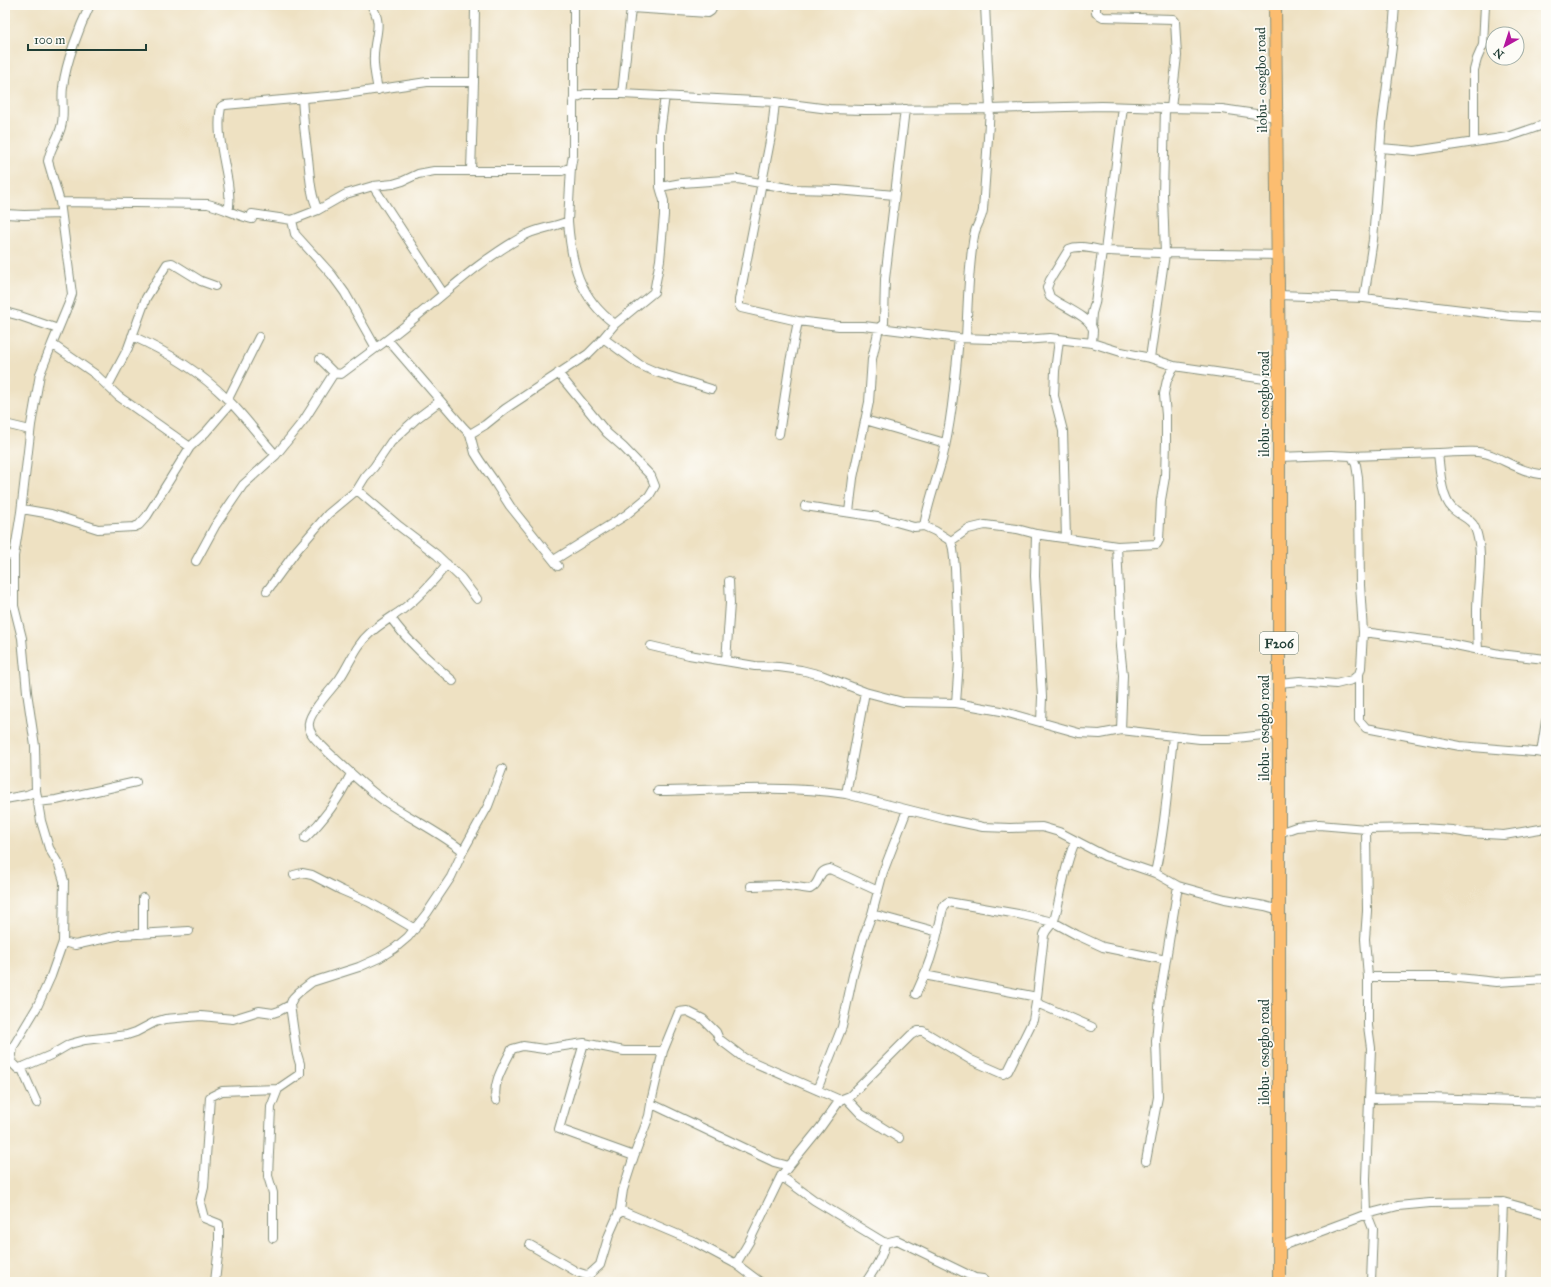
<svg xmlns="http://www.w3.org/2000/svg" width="1551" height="1287" font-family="'IM FELL Great Primer',serif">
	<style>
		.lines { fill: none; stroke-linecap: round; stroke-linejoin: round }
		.minor-casing { stroke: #868f7b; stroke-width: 10 }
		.primary-casing { stroke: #868f7b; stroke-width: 14 }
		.minor { stroke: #fff; stroke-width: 8 }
		.primary { stroke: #fcbd6f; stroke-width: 12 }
		.labels { text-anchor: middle; stroke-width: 3.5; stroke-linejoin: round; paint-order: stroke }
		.shield { fill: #fdfcf7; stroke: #62766e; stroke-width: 1 }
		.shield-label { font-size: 13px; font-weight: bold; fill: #1f3d34 }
		.street-label { font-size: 14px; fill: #1f3d34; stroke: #fdfcf7 }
	</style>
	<rect width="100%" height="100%" fill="#fdfcf7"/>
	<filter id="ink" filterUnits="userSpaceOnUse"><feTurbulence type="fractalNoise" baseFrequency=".025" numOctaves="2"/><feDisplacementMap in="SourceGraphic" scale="8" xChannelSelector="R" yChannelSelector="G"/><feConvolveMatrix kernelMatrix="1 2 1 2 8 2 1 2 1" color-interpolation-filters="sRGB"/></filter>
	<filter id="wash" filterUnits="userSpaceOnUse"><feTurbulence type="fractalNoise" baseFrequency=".012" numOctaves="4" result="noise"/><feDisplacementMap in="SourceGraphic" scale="16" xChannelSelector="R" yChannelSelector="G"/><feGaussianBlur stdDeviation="0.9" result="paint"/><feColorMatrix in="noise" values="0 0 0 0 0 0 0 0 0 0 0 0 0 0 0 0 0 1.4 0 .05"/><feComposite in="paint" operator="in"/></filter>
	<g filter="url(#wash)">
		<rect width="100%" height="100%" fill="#eee1c2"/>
	</g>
	<g filter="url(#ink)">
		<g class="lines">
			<g class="minor-casing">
				<path id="minor" d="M90 5C79 28 66 62 63 87 61 100 65 114 61 127 58 139 50 148 48 161L60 202 208 204C224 208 237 216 252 219V214L292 220 318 210 346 194 373 186 393 184 403 181 418 174 434 171H562L571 167 573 155V103L574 98 585 94H622L775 102 829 109 864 110 990 109 1102 106 1165 108 1222 109 1276 117
					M371 5C384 24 374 36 374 56 373 67 376 79 378 90
					M574 5V98
					M1096 5V13L1103 17 1173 19 1175 21 1177 56 1171 108
					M474 82 475 5
					M622 94 631 8 708 13 711 11 714 5
					M302 98C303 118 305 138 308 158 310 175 310 194 318 210
					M775 102 772 131 739 300V305L741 308 798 321 839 326H864L959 338 1023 340 1050 338 1074 341 1092 343 1121 352 1150 358 1174 366 1279 381
					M1474 142V70L1477 59 1483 45 1485 5
					M1381 148 1415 151 1508 137 1546 124
					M373 186 443 293
					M660 187 682 183 738 179 793 189 837 190 895 195
					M60 202 72 294 69 303 52 344 95 374 118 396 190 447 206 432 231 403
					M228 211C231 202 229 193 228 183 224 158 216 132 221 107L225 105 339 95 427 82H474L471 170
					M5 214 24 215 61 214
					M292 220 295 234 332 275 345 293 376 348 341 374 334 373 320 359
					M568 221C571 263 579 298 615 324L654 292 660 260 664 215V201L660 187V133L665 96
					M1105 251 1123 107
					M1278 295 1364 298 1511 316 1546 318
					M1364 298 1373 240 1382 124 1392 47 1395 5
					M5 312 20 316 58 329
					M1091 326 1092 313 1095 303 1102 251
					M132 336C166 351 201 373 227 399 245 416 259 437 276 455L304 420 334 373
					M966 337C968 304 968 269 974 236 975 227 982 219 983 210L990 109 985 5
					M603 338 640 365 656 372 711 389
					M388 340 464 428 470 434 475 453 480 461 492 478 510 506 558 566
					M1059 340 1055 371 1054 396 1063 431 1066 538
					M1092 343C1092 339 1093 334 1093 330 1090 316 1061 306 1050 297L1047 288 1050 280 1069 249C1080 244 1096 250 1108 251 1165 254 1221 254 1277 255
					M52 344 40 374 31 425 21 512 14 556V606L22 638 27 692 35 746 36 791 41 821 49 848 59 865 64 881 63 942 51 976 37 1007 13 1047 11 1062 18 1069 51 1055 70 1044 85 1040 127 1035 136 1032 155 1022 165 1019 201 1016 233 1019 259 1011 273 1013 279 1011 290 1005
					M376 348C426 313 468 267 522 237 536 228 553 228 568 221L571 167
					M1150 358 1165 254 1163 195 1165 108
					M108 386 128 348 146 298 167 264 172 263 201 281 215 286
					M228 399 259 337
					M865 420 945 443
					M5 424 30 430
					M470 434 485 425 505 409 588 354 598 344 615 324
					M779 434 790 362 798 321
					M1438 453C1455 453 1475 449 1491 455 1510 463 1524 473 1546 475
					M1352 456 1438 453C1440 469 1441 497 1452 508 1459 516 1471 518 1475 528 1485 553 1477 584 1477 610 1477 623 1477 636 1478 650
					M357 490 399 526 437 555 461 578 477 599
					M805 506 878 517 914 527 924 526 935 531 951 541 953 549 955 568 959 661 956 703
					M22 509 51 514 98 529 134 527 139 525 147 516 190 447
					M849 512 853 478 869 402 872 359 879 328 884 323 885 279 905 109
					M924 526C928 503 936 482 942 460 952 420 955 379 959 338
					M1036 534 1035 576 1042 697 1041 722
					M951 541 968 529 985 525 1017 529 1036 534 1117 546 1157 544 1159 540 1161 500 1165 477 1166 441V415L1164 394 1167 380 1174 366
					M1117 546 1121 632 1120 647 1123 675 1121 730
					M5 555 14 556
					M554 560 626 515 649 496 655 486 651 476 623 447 607 433 558 373
					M196 561 215 526 243 485 276 455
					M447 564C434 581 419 597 402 610 392 617 380 624 370 633 356 645 350 663 340 678 333 688 310 711 309 723 307 734 321 744 328 752 346 769 363 785 383 800 409 818 438 831 463 851
					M267 591 297 550 328 514 357 490 365 477 374 467 391 442 416 419 440 401
					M391 618C408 642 431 662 453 681
					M1363 632 1441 642 1499 654 1546 659
					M651 646 689 655 755 666 779 667 801 670 821 675 865 692 903 702 956 703 1001 711 1079 733 1100 734 1121 730 1200 739H1229L1279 733
					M726 661 730 603 729 581
					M1359 674V720L1366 728 1460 746 1546 753
					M1279 683 1300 681 1336 684 1352 680 1359 674 1361 668 1363 632 1360 585 1359 499 1358 477 1356 465 1352 456 1331 455 1279 457
					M1541 753 1546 721
					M658 791C720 790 783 785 846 794L945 819 983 827 1010 828 1042 827 1059 832 1105 856 1155 873 1178 886 1225 899 1265 906 1279 910
					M846 794 865 692
					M5 799 27 795 36 791
					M37 802 56 800 136 782
					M1366 829 1367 911 1365 939 1368 977V1026L1371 1048 1366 1179 1367 1214 1373 1229 1371 1282
					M1279 833 1296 827 1319 825 1366 829 1422 828 1452 830 1467 833 1504 835 1546 828
					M305 838C325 819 339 799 351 774
					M1155 873C1165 828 1168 783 1173 737
					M294 875 302 873 312 875 341 890 369 902 415 929
					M751 886 782 885 810 889C822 883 816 871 830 869L878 891
					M143 898V934
					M872 914 938 932
					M63 942 75 945 120 935 189 931
					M924 975 1037 997
					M1368 977H1449L1496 982 1546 979
					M916 994C927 971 935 947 940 922 942 916 941 906 948 902L1018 914 1053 922 1077 935 1103 947 1166 960
					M1037 1003 1092 1027
					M584 1043 559 1129 634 1156
					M21 1067 37 1103
					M817 1090 842 1027 853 975 863 938 872 914 883 872 907 810
					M846 1098 861 1114 899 1138
					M1370 1099 1428 1098 1546 1102
					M496 1100C492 1083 504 1065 512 1049L523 1046 544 1049 584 1043 624 1051H663
					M840 1100 850 1096 911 1035 918 1031H923L971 1060 1003 1074 1008 1071 1033 1020 1037 997 1044 935C1047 927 1054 924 1055 917 1062 891 1064 866 1075 842
					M652 1104 774 1162 789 1166
					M1146 1161 1158 1097 1156 1041 1160 996 1178 886
					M781 1176 814 1200 885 1243 897 1240 975 1278 983 1279 984 1282
					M620 1210 693 1241 736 1264 760 1282
					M273 1238V1193L268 1176 271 1107 278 1089 300 1074V1064L297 1054 290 1005 293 998 299 992 312 982 359 967 379 958 395 948 408 937 427 913 451 877 463 851 488 806 502 769
					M530 1245 577 1272 586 1275 590 1274 600 1265 609 1235 620 1210 623 1190 634 1156 649 1116 652 1098 663 1051 679 1012 687 1011 703 1019 716 1032 719 1039 744 1058 840 1100 820 1128 781 1176 749 1242 736 1264
					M1279 1247 1367 1214 1398 1206 1430 1203 1503 1202 1546 1214
					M215 1282 219 1246V1224L204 1218 200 1203 204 1187 210 1097 222 1091 278 1089
					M866 1282C874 1270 883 1257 885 1243
					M1500 1282 1503 1202"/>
			</g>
			<g class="primary-casing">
				<path id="primary" d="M1275 5 1279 381V1282"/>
			</g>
			<use href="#minor" class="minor"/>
			<use href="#primary" class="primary"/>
		</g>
	</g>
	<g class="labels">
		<rect class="shield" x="1260" y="632" width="38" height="22" rx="3"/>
		<g class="shield-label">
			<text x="1279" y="648">F206</text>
		</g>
		<g class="street-label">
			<text transform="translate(1261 80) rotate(-91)" y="5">ilobu- osogbo road</text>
			<text transform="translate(1264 404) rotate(-90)" y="5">ilobu- osogbo road</text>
			<text transform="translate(1264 728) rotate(-90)" y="5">ilobu- osogbo road</text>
			<text transform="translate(1264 1052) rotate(-90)" y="5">ilobu- osogbo road</text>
		</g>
	</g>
	<rect width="1551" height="1287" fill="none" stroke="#fdfcf7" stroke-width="20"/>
	<g transform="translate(1505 46) rotate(219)"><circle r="19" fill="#fdfcf7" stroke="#a4b0a9"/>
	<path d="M0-3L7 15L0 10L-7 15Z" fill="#b5179e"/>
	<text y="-6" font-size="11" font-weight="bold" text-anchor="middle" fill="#1f3d34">N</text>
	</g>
	<path d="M28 44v6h118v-6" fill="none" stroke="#1f3d34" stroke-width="2"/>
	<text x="34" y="44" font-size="12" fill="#1f3d34" stroke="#fdfcf7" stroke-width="3" paint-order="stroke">100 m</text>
</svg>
